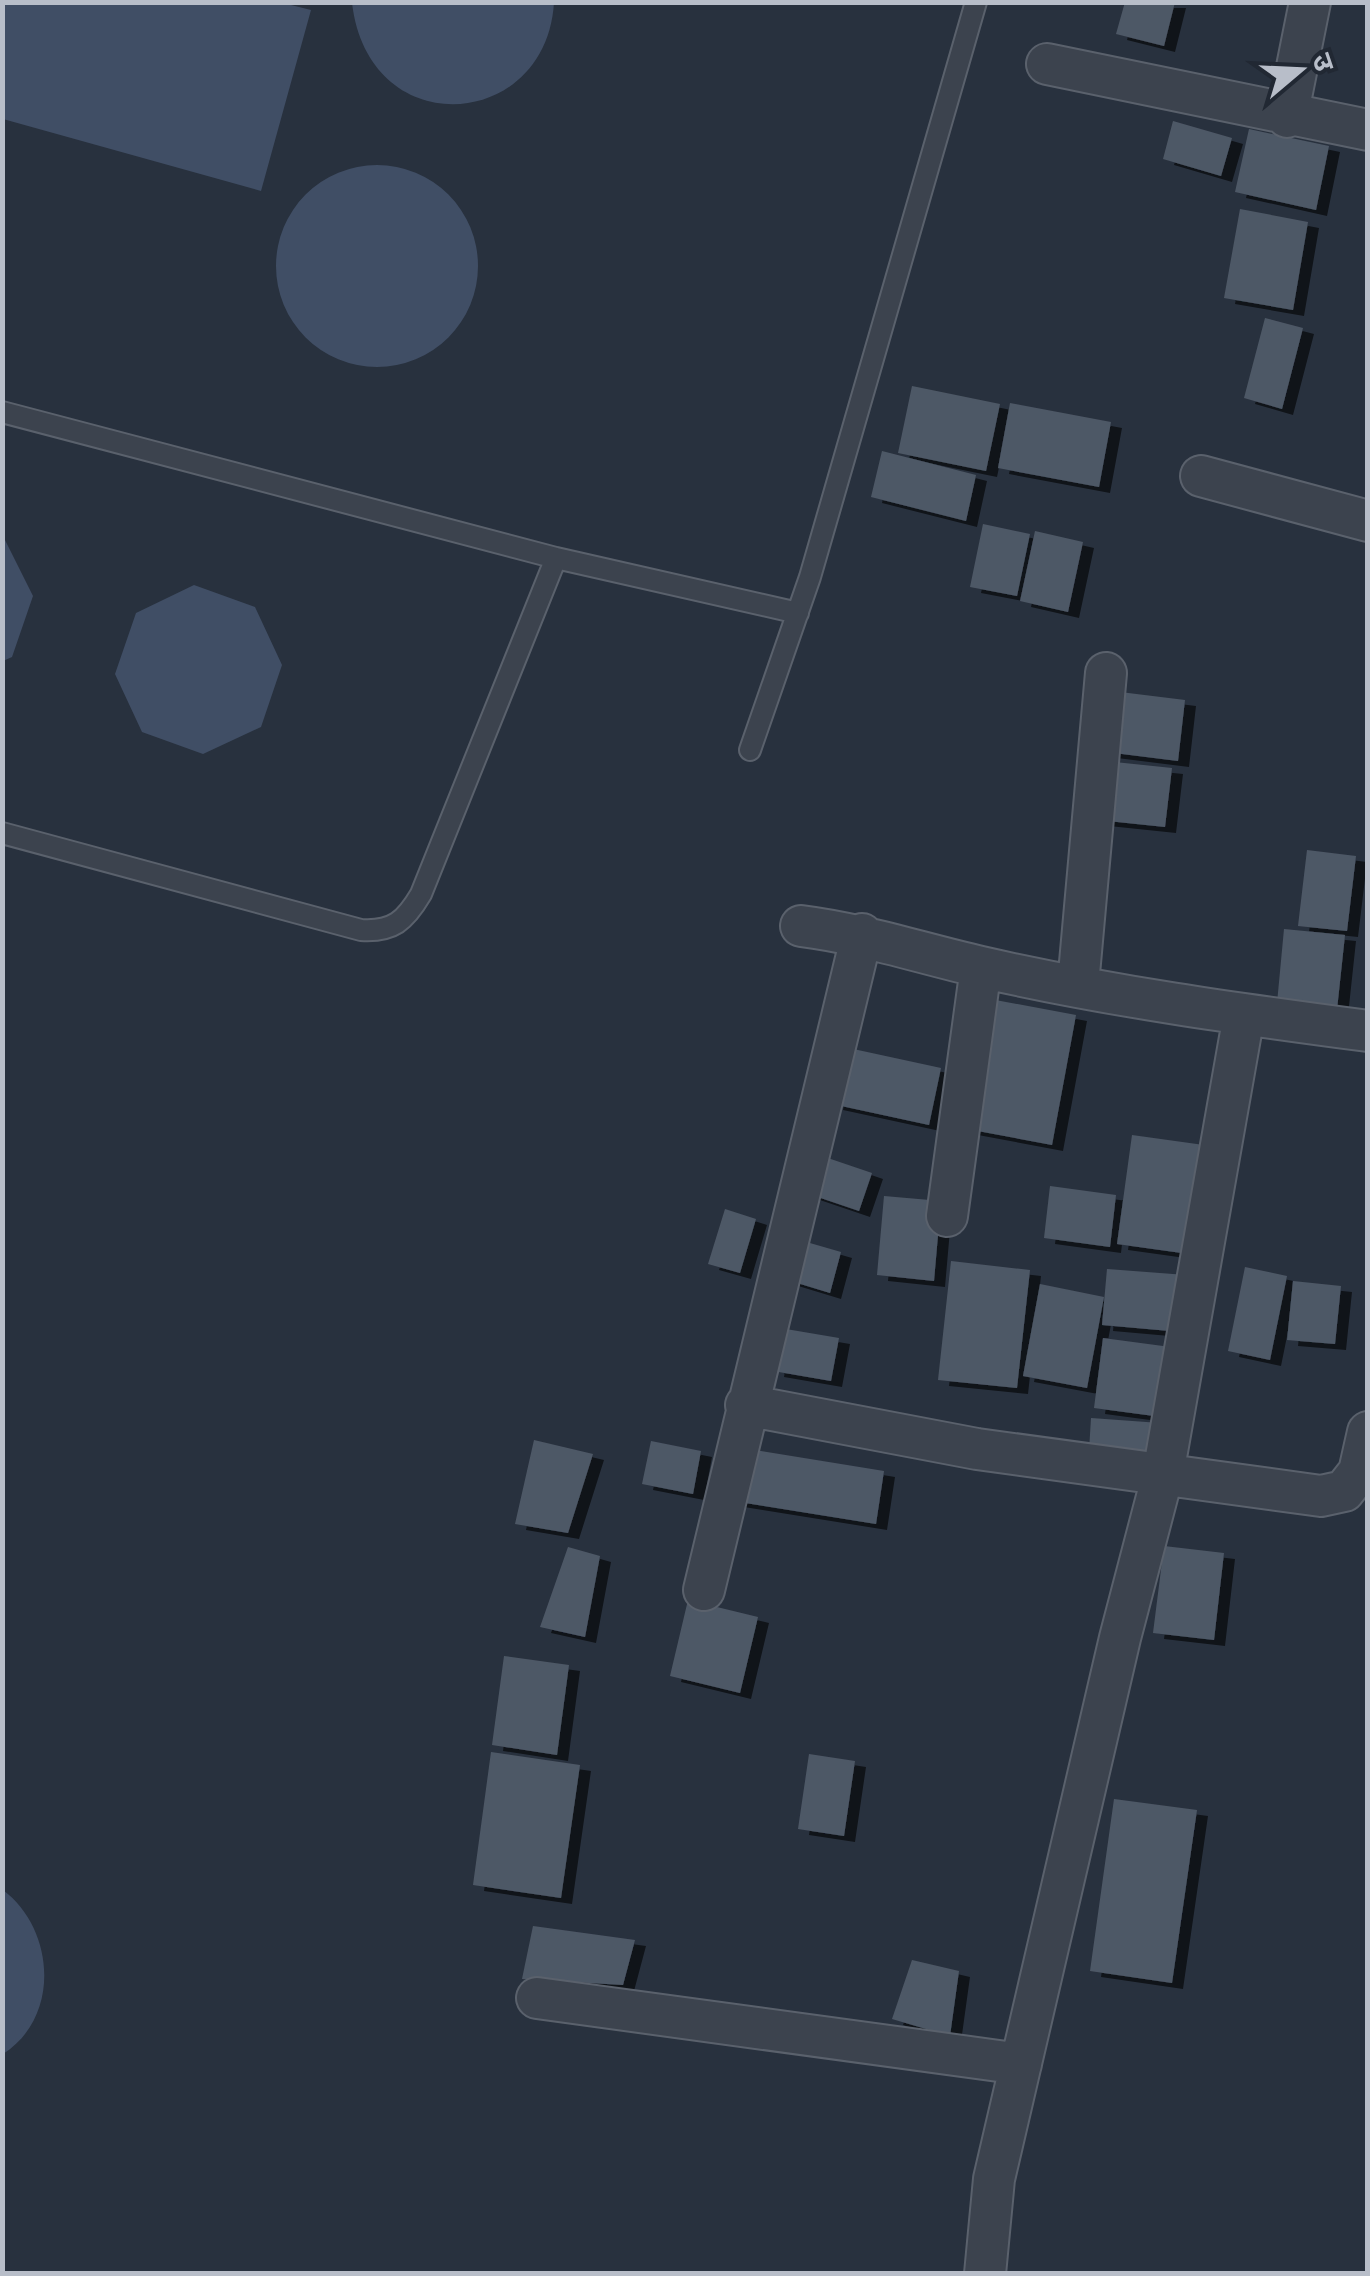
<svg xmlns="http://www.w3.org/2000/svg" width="1370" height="2276" font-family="Karla,'Noto Sans Devanagari',sans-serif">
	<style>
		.water { fill: #404e65 }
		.building { fill: #4e5866; filter: url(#shadow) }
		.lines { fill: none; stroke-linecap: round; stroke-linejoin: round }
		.lane-casing { stroke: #5a616c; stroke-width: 24 }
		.street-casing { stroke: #5a616c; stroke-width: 44 }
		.lane { stroke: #3c434e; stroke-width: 20 }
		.street { stroke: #3c434e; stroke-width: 40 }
	</style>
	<defs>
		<filter id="shadow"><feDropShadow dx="11" dy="6" stdDeviation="0" flood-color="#0009"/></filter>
	</defs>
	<rect width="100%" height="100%" fill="#28313e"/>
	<path class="water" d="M554 2C547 131 369 145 352 3Z
		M283 3 311 10 261 191 3 119V3Z
		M276 266a101 101 0 1 1 202 0a101 101 0 1 1-202 0Z
		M3 536 33 596 12 657 3 661Z
		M194 585 255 607 282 665 261 727 203 754 142 732 115 674 136 613Z
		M3 1890C55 1929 61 2017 3 2054Z"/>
	<path class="building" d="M1125 2H1175L1164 46 1116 34Z
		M1173 121 1232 138 1221 176 1163 159Z
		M1249 129 1329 146 1316 210 1235 192Z
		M1240 209 1308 222 1293 310 1224 298Z
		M1265 318 1303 328 1282 409 1244 398Z
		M912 386 1000 404 986 471 898 453Z
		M1010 403 1111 422 1099 487 998 468Z
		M882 451 976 475 966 521 871 497Z
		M983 524 1030 534 1017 596 970 587Z
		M1035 531 1083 542 1068 612 1020 601Z
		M1112 691 1185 700 1178 761 1106 752Z
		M1105 761 1172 768 1165 827 1098 820Z
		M1307 850 1356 856 1347 931 1298 926Z
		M1284 929 1345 935 1336 1019 1276 1014Z
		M990 999 1076 1015 1052 1145 967 1129Z
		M844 1047 941 1068 929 1125 832 1104Z
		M1132 1135 1211 1146 1196 1255 1117 1244Z
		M816 1154 872 1173 859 1211 803 1192Z
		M1050 1186 1116 1195 1110 1247 1044 1238Z
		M884 1196 941 1201 934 1281 877 1275Z
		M725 1209 756 1219 740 1273 708 1264Z
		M796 1239 841 1252 830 1293 784 1279Z
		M951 1261 1030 1270 1017 1388 938 1380Z
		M1245 1267 1287 1276 1270 1360 1228 1351Z
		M1107 1269 1186 1275 1181 1332 1102 1325Z
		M1293 1281 1341 1286 1335 1344 1287 1340Z
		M1040 1284 1104 1297 1087 1388 1023 1376Z
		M780 1328 839 1338 831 1381 773 1371Z
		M1103 1338 1178 1348 1169 1418 1094 1408Z
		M1091 1418 1160 1423 1158 1455 1089 1451Z
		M534 1440 593 1454 568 1533 515 1524Z
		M651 1441 701 1451 693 1494 642 1484Z
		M742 1448 884 1471 876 1524 733 1501Z
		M1164 1546 1224 1553 1214 1640 1153 1633Z
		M568 1547 600 1556 585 1637 540 1627Z
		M688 1600 758 1617 740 1693 670 1676Z
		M504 1656 569 1665 557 1755 492 1745Z
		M491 1752 580 1765 561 1898 473 1885Z
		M809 1754 855 1761 844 1836 798 1829Z
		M1114 1799 1197 1810 1172 1983 1090 1971Z
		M533 1926 635 1940 623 1985 522 1979Z
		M912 1960 959 1971 950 2036 892 2019Z"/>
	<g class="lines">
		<g class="lane-casing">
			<path id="lane" d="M2 412 556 558 798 613
				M750 750 810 577 976 2
				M2 833 361 930C393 932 405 921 421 894L556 558"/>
		</g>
		<g class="street-casing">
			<path id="street" d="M1047 64 1368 130
				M1287 117 1310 2
				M1201 476 1368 521
				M801 926C864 934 920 953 981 967 1108 996 1239 1014 1368 1031
				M1078 985 1106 673
				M947 1216 981 967
				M746 1405 977 1449 1321 1496 1344 1491 1359 1472 1368 1432
				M704 1590 862 934
				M537 1998 1021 2064
				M985 2274 994 2179 1120 1638 1163 1474 1244 1015"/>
		</g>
		<use href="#lane" class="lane"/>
		<use href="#street" class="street"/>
	</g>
	<rect width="1370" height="2276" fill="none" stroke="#b8bec9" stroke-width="10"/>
	<g transform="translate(1300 70) rotate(71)" stroke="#212833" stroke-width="8" paint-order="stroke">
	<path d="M0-8L18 38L0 25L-18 38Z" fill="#b8bec9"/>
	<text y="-15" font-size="28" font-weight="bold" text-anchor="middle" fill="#b8bec9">उ</text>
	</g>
</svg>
